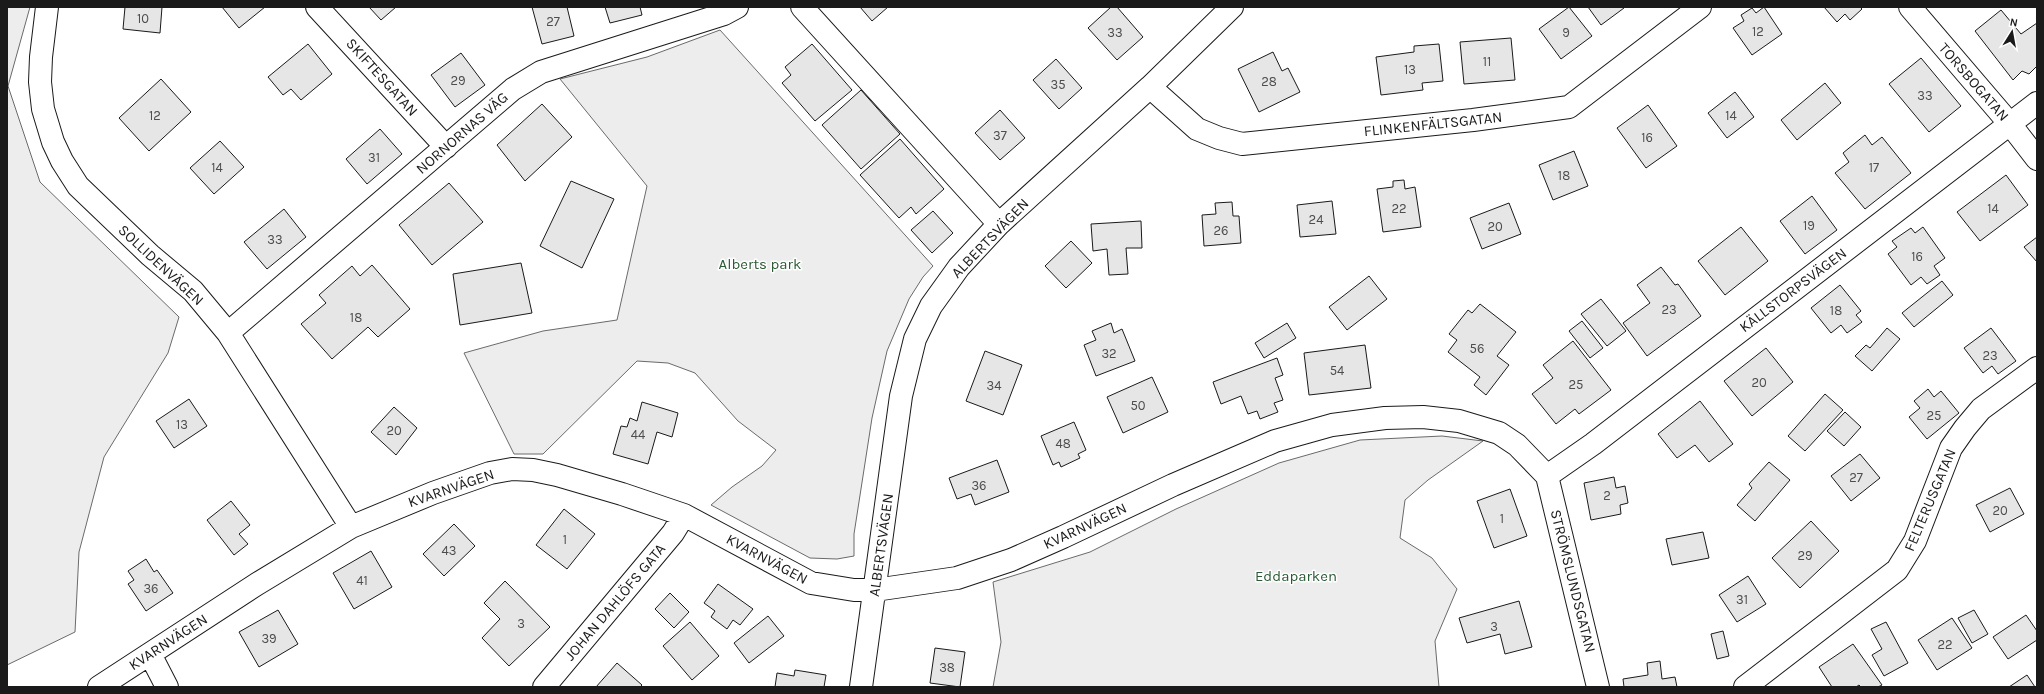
<svg xmlns="http://www.w3.org/2000/svg" width="2044" height="694" font-family="Karla,sans-serif">
	<style>
		.built { fill: #ededed; stroke: #6a6a6a }
		.building { fill: #e6e6e6; stroke: #1a1a1a }
		.lines { fill: none; stroke-linecap: round; stroke-linejoin: round }
		.minor-casing { stroke: #1a1a1a; stroke-width: 24 }
		.minor { stroke: #fff; stroke-width: 22 }
		.labels { text-anchor: middle; stroke-width: 3; stroke-linejoin: round; paint-order: stroke }
		.number-label { font-size: 13px; fill: #4d4d4d }
		.street-label { font-size: 15px; fill: #1a1a1a; stroke: #fff }
		.park-label { font-size: 15px; fill: #2b5a34; stroke: #fff }
	</style>
	<rect width="100%" height="100%" fill="#fff"/>
	<path class="built" d="M7 7H30L8 86 40 182 179 317 168 353 104 457 79 552 75 632 7 665Z
		M720 30 933 266 923 277 909 299 887 351 872 418 854 534V556L837 559 810 558 711 505 732 487 762 466 776 450 738 421 695 373 668 363 637 361 543 454H514L464 353 543 331 617 320 647 186 560 79 647 57Z
		M1442 436 1483 441 1428 480 1405 500 1400 538 1432 558 1457 589 1435 641 1439 687H993L1001 642 993 582 1090 552 1176 509 1279 463 1360 440Z"/>
	<path class="building" d="M125 7H162L160 33 123 29Z
		M222 7H265L239 28Z
		M369 7H396L381 20Z
		M532 7H567L574 36 542 44Z
		M605 7H640L642 15 610 23Z
		M860 7H888L872 21Z
		M1111 7H1117L1143 37 1117 60 1088 28Z
		M1569 7 1592 36 1561 59 1539 29Z
		M1588 7H1624V8L1601 25Z
		M1764 7 1782 34 1752 55 1733 28 1744 21 1741 15 1752 8 1756 13Z
		M1824 7H1860L1862 9 1850 20 1845 14 1837 22Z
		M2001 10 2021 34 2037 23V66L2029 74 2022 71 2013 80 1975 31Z
		M1511 38 1515 80 1464 84 1460 42Z
		M308 44 332 74 301 100 291 89 283 95 268 77Z
		M812 44 852 90 815 121 782 83 791 75 785 67Z
		M1439 44 1443 81 1422 83 1423 90 1381 95 1376 57 1414 52V46Z
		M1273 52 1282 71 1288 68 1300 92 1259 112 1238 69Z
		M461 53 485 85 455 107 431 75Z
		M1921 58 1961 106 1929 132 1889 84Z
		M1056 59 1082 88 1059 109 1033 80Z
		M161 79 191 112 149 151 119 118Z
		M1825 83 1841 103 1797 140 1781 120Z
		M861 90 900 134 861 169 822 125Z
		M1735 92 1754 117 1727 138 1708 113Z
		M542 104 572 137 525 181 497 145Z
		M1648 105 1677 146 1646 168 1617 128Z
		M1000 110 1025 138 1000 160 975 133Z
		M380 129 402 154 367 184 346 159Z
		M1865 135 1872 145 1882 137 1911 173 1865 209 1835 173 1849 162 1843 153Z
		M900 139 944 189 916 214 911 207 899 218 860 175Z
		M220 141 244 167 214 194 190 168Z
		M1574 151 1588 186 1553 200 1539 165Z
		M2006 175 2028 205 1980 241 1957 212Z
		M1404 180 1405 189 1415 187 1421 227 1383 232 1377 189 1393 187V181Z
		M571 181 614 199 582 268 540 246Z
		M449 183 483 222 432 265 399 225Z
		M1812 196 1837 230 1805 254 1780 221Z
		M1332 201 1336 234 1300 237 1297 205Z
		M1232 202 1233 216H1239L1241 243 1204 246 1202 215 1216 214 1215 203Z
		M1509 203 1521 234 1482 249 1470 218Z
		M284 209 306 237 267 269 244 242Z
		M933 211 953 233 932 253 911 230Z
		M1141 221 1142 248H1126L1128 274 1109 275 1107 249 1093 251 1091 224Z
		M1741 227 1768 261 1725 295 1698 261Z
		M1923 227 1945 258 1934 266 1940 275 1927 284 1921 277 1911 285 1888 254 1897 247 1892 241 1911 228 1915 233Z
		M2037 237V262L2024 247Z
		M1071 241 1092 263 1066 288 1045 266Z
		M521 263 532 313 460 325 453 274Z
		M372 265 410 309 378 337 368 327 332 359 301 324 326 303 319 295 352 266 360 276Z
		M1661 267 1675 285 1678 284 1701 316 1647 356 1623 323 1650 303 1637 285Z
		M1369 276 1387 299 1347 330 1329 307Z
		M1942 281 1953 295 1914 327 1902 313Z
		M1840 285 1861 311 1856 315 1862 322 1847 333 1841 325 1831 333 1811 308Z
		M1601 299 1626 331 1607 346 1581 314Z
		M1480 304 1516 332 1497 356 1509 365 1486 395 1474 385 1480 377 1448 352 1457 340 1449 334 1468 310 1472 313Z
		M1582 321 1603 348 1590 358 1569 331Z
		M1111 323 1114 333 1122 329 1135 361 1096 376 1084 345 1096 340 1092 331Z
		M1287 323 1296 338 1264 358 1255 343Z
		M1887 328 1900 339 1872 371 1855 356 1866 345 1870 348Z
		M1991 328 2016 361 1998 374 1992 366 1983 373 1964 348Z
		M1573 341 1611 390 1579 414 1575 409 1556 424 1532 394 1553 378 1543 365Z
		M1365 345 1371 388 1309 395 1304 353Z
		M1766 348 1793 382 1752 416 1724 381Z
		M985 351 1022 365 1003 415 966 401Z
		M1277 358 1283 375 1275 378 1283 400 1274 403 1278 412 1260 419 1257 411 1248 414 1241 396 1221 404 1213 382Z
		M1152 377 1168 412 1123 433 1107 397Z
		M1928 389 1934 397 1941 391 1959 413 1927 439 1909 417 1920 408 1914 401Z
		M1825 394 1843 410 1805 451 1788 436Z
		M189 399 207 426 174 448 156 421Z
		M1700 401 1733 444 1709 462 1695 445 1677 458 1658 434Z
		M642 402 678 413 672 437 657 432 648 464 613 454 621 426 627 427 630 418 637 421Z
		M394 407 417 428 396 455 371 432Z
		M1845 412 1861 427 1844 446 1827 431Z
		M1074 422 1086 450 1078 454 1080 458 1061 467 1059 462 1053 465 1041 436Z
		M1860 454 1880 478 1851 501 1831 476Z
		M997 460 1009 492 975 505 971 494 957 499 949 478Z
		M1769 462 1790 480 1755 521 1737 505 1752 488 1749 484Z
		M1614 477 1616 488 1625 486 1628 503 1620 505 1621 514 1591 520 1584 483Z
		M2010 488 2024 514 1990 532 1976 505Z
		M1510 489 1527 536 1494 548 1477 501Z
		M231 501 250 525 239 534 248 544 234 555 207 520Z
		M564 509 595 534 567 569 536 545Z
		M1811 521 1839 551 1800 588 1772 558Z
		M454 524 475 546 444 576 423 554Z
		M1703 532 1709 558 1672 565 1666 539Z
		M371 551 392 587 354 609 333 573Z
		M146 559 154 572 157 570 173 593 146 611 128 584 134 580 128 571Z
		M1748 576 1766 604 1737 622 1719 595Z
		M505 581 550 627 509 666 482 638 500 619 484 603Z
		M718 584 753 609 740 625 733 620 727 629 711 617 715 611 704 603Z
		M670 593 689 612 674 628 655 609Z
		M1519 601 1532 647 1505 654 1500 634 1467 643 1459 618Z
		M278 610 298 644 259 667 239 632Z
		M1974 610 1988 634 1972 643 1958 618Z
		M2026 615 2037 631V640L2008 659 1993 637Z
		M768 616 784 636 749 663 734 643Z
		M1952 618 1972 648 1937 670 1918 640Z
		M690 622 719 656 692 680 663 646Z
		M1886 622 1908 663 1884 676 1872 655 1882 649 1871 629Z
		M1723 631 1729 656 1717 659 1711 634Z
		M1853 644 1882 685 1878 687H1861L1859 685 1856 687H1832L1819 667Z
		M935 648 965 652 960 687 930 683Z
		M1660 661 1662 679 1675 677 1677 687H1624L1623 679 1648 675 1647 663Z
		M617 663 642 685 640 687H596Z
		M795 670 826 675 824 687H775L777 673 794 676Z
		M2027 675 2035 687H2009Z"/>
	<g class="lines">
		<g class="minor-casing">
			<path id="minor" d="M47 7 41 57 40 82 43 109 53 142 62 161 78 186 150 255 193 291 228 333 351 527
				M317 7 446 147
				M802 7 999 224
				M1910 7 2010 124 2037 159
				M1150 87 1197 129 1219 138 1242 144 1473 120 1569 107 1700 7
				M228 333 513 89 541 72 724 14 737 7
				M1547 476 1593 444 2037 103
				M1547 476 1598 687
				M150 654 167 687
				M99 687 257 584 351 527 433 493 490 473 512 469 533 470 557 475 622 494 684 515 811 583 854 590H875L957 578 1011 560 1063 537 1173 485 1275 441 1332 425 1385 418 1423 417 1459 421 1499 433 1517 445 1547 476
				M544 687 673 533 684 515
				M861 687 901 396 915 339 931 306 959 267 999 224 1150 87 1232 7
				M1745 687 1897 570 1915 541 1951 448 1965 428 1981 409 2037 368"/>
		</g>
		<use href="#minor" class="minor"/>
	</g>
	<g class="labels">
		<g class="number-label">
			<text x="143" y="23">10</text>
			<text x="553" y="26">27</text>
			<text x="1758" y="36">12</text>
			<text x="1115" y="37">33</text>
			<text x="1566" y="37">9</text>
			<text x="1487" y="66">11</text>
			<text x="1410" y="74">13</text>
			<text x="458" y="85">29</text>
			<text x="1269" y="86">28</text>
			<text x="1058" y="89">35</text>
			<text x="1925" y="100">33</text>
			<text x="155" y="120">12</text>
			<text x="1731" y="120">14</text>
			<text x="1000" y="140">37</text>
			<text x="1647" y="142">16</text>
			<text x="374" y="162">31</text>
			<text x="217" y="172">14</text>
			<text x="1874" y="172">17</text>
			<text x="1564" y="180">18</text>
			<text x="1399" y="213">22</text>
			<text x="1993" y="213">14</text>
			<text x="1316" y="224">24</text>
			<text x="1809" y="230">19</text>
			<text x="1495" y="231">20</text>
			<text x="1221" y="235">26</text>
			<text x="275" y="244">33</text>
			<text x="1917" y="261">16</text>
			<text x="1669" y="314">23</text>
			<text x="1836" y="315">18</text>
			<text x="356" y="322">18</text>
			<text x="1477" y="353">56</text>
			<text x="1109" y="358">32</text>
			<text x="1990" y="360">23</text>
			<text x="1337" y="375">54</text>
			<text x="1759" y="387">20</text>
			<text x="1576" y="389">25</text>
			<text x="994" y="390">34</text>
			<text x="1138" y="410">50</text>
			<text x="1934" y="420">25</text>
			<text x="182" y="429">13</text>
			<text x="394" y="435">20</text>
			<text x="638" y="439">44</text>
			<text x="1063" y="448">48</text>
			<text x="1856" y="482">27</text>
			<text x="979" y="490">36</text>
			<text x="1607" y="500">2</text>
			<text x="2000" y="515">20</text>
			<text x="1502" y="523">1</text>
			<text x="565" y="544">1</text>
			<text x="449" y="555">43</text>
			<text x="1805" y="560">29</text>
			<text x="362" y="585">41</text>
			<text x="151" y="593">36</text>
			<text x="1742" y="604">31</text>
			<text x="521" y="628">3</text>
			<text x="1494" y="631">3</text>
			<text x="269" y="643">39</text>
			<text x="1945" y="649">22</text>
			<text x="947" y="672">38</text>
		</g>
		<g class="street-label">
			<text transform="translate(382 77) rotate(48)" y="5">SKIFTESGATAN</text>
			<text transform="translate(1974 82) rotate(49)" y="5">TORSBOGATAN</text>
			<text transform="translate(1433 124) rotate(-6)" y="5">FLINKENFÄLTSGATAN</text>
			<text transform="translate(462 133) rotate(-41)" y="5">NORNORNAS VÄG</text>
			<text transform="translate(990 238) rotate(-46)" y="5">ALBERTSVÄGEN</text>
			<text transform="translate(161 265) rotate(43)" y="5">SOLLIDENVÄGEN</text>
			<text transform="translate(1793 290) rotate(-37)" y="5">KÄLLSTORPSVÄGEN</text>
			<text transform="translate(451 488) rotate(-19)" y="5">KVARNVÄGEN</text>
			<text transform="translate(1930 500) rotate(-67)" y="5">FELTERUSGATAN</text>
			<text transform="translate(1085 526) rotate(-25)" y="5">KVARNVÄGEN</text>
			<text transform="translate(881 545) rotate(-82)" y="5">ALBERTSVÄGEN</text>
			<text transform="translate(767 559) rotate(28)" y="5">KVARNVÄGEN</text>
			<text transform="translate(1573 581) rotate(76)" y="5">STRÖMSLUNDSGATAN</text>
			<text transform="translate(615 602) rotate(-50)" y="5">JOHAN DAHLÖFS GATA</text>
			<text transform="translate(168 642) rotate(-33)" y="5">KVARNVÄGEN</text>
		</g>
		<g class="park-label">
			<text x="760" y="269">Alberts park</text>
			<text x="1296" y="581">Eddaparken</text>
		</g>
	</g>
	<rect width="2044" height="694" fill="none" stroke="#1a1a1a" stroke-width="16"/>
	<g transform="translate(2012 32) rotate(11)" stroke="#ffffff" stroke-width="3" paint-order="stroke">
	<path d="M0-3L7 15L0 10L-7 15Z" fill="#1a1a1a"/>
	<text y="-6" font-size="11" font-weight="bold" text-anchor="middle" fill="#1a1a1a">N</text>
	</g>
</svg>
